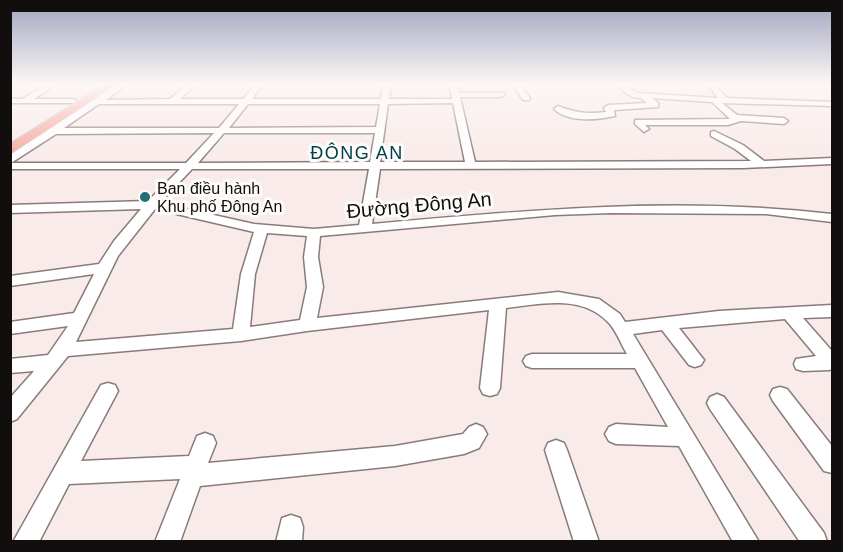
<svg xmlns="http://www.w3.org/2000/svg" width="843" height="552" font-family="Arial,sans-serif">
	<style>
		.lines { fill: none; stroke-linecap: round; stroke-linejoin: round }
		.minor-casing { stroke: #887c7a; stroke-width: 3 }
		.major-casing { stroke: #cbcaca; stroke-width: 3 }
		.minor { fill: #fff; fill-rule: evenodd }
		.major { fill: #f8a59e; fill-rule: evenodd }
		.poi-dot { fill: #246e77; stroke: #fefbfb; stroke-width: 2 }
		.labels { text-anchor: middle; stroke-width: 6; stroke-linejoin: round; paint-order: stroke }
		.far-poi-label { font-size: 16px; fill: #120e0d; stroke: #fefbfb; text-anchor: start }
		.far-neighbourhood-label { font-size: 18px; letter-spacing: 1.5px; fill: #004149; stroke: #fefbfb }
		.street-label { font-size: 20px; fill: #120e0d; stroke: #fefbfb }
	</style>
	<rect width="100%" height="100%" fill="#f9ebe9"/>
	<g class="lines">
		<g class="minor-casing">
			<path id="minor" d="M48 84H57L34 99H73L77 101 73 103H10V99H22Z
				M118 84H127L106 100 170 99 188 84H196L180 99H243L256 84H263L252 99H381L383 84H391L389 99H452L449 84H457L459 93H504L505 95 501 97H460L475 162 751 161 735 149 711 136V132L714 131 743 145 764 161 832 158V164L743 168 380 169 372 224C527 210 677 196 832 214V222L766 214 611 213 555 215 320 236 318 257 323 287 317 318 558 292 599 299 620 314 625 322 719 311 832 305V317L803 318 832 351V369L829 370 803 371 796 369 794 364 796 359 816 356 785 319 679 328 704 360 701 365 695 367 689 365 662 330 633 334 759 542H733L679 446 616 444 609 441 605 434 609 427 616 424 668 427 635 368H532L526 366 523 361 526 356 532 354H627C621 344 616 330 608 322 581 294 540 304 506 308L500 388 497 394 490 396 483 394 480 388 489 310 307 331 241 341 68 356 17 419 10 422V398L34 371 10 373V359L48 355 68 326 10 334V322L74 313 94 274 10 286V276L99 264 114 241 141 209 10 213V205L148 201 180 169H10V155ZM453 103 465 162H380L388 104ZM99 104H239L219 128H64ZM248 104H380L376 127 229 128ZM214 133 186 163H11L56 134ZM224 133H375L370 162 198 163ZM192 169H369L359 225 314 229 254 224 160 203ZM155 209 254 232 241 274 233 329 76 342 118 256ZM267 233 307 236 304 257 307 287 300 320 250 327 255 274Z
				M512 84H519L530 98 529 100H523Z
				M614 84H623L637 93 718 98 707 84H714L727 98 832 102V106L722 103 737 115 784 118 788 121 784 124 741 121 728 125H645L649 129 644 132 635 124V120L730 119 712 102 652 98 658 103V107L614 110 615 116C596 120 569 123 554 109L558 106C575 113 588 114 606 112L604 108 608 105 647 103 641 98 632 97Z
				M108 383 115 385 118 391 81 461 189 456 197 436 205 433 213 436 216 443 208 463 395 446 463 434 469 427 476 424 483 427 487 434 479 448 464 454 395 466 200 486 180 542H155L180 479 69 484 39 542H13L101 385Z
				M780 387 787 389 832 446V473L824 471 773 401 770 395 773 389Z
				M717 394 724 397 824 533 827 542H800L710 409 707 403 710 397Z
				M556 440 564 443 567 450 599 542H574L545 450 548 443Z
				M291 515 300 518 303 527 302 542H276L282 518Z"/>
		</g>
		<g class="major-casing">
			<path id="major" d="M106 84H117L10 154V144Z"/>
		</g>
		<use href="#minor" class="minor"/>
		<use href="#major" class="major"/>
	</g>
	<linearGradient id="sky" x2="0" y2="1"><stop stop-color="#9fa4c0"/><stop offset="0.52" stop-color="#fcf6f5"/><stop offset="1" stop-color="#fcf6f5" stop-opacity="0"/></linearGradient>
	<rect width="843" height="162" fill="url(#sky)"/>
	<circle class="poi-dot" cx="145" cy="197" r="6"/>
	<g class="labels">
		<g class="far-poi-label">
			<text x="157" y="194">Ban điều hành<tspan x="157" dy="18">Khu phố Đông An</tspan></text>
		</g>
		<g class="far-neighbourhood-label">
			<text x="357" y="159">ĐÔNG AN</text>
		</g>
		<g class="street-label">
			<text transform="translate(419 205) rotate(-5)" y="7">Đường Đông An</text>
		</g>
	</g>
	<rect width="843" height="552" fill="none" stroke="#120e0d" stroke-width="24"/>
</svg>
